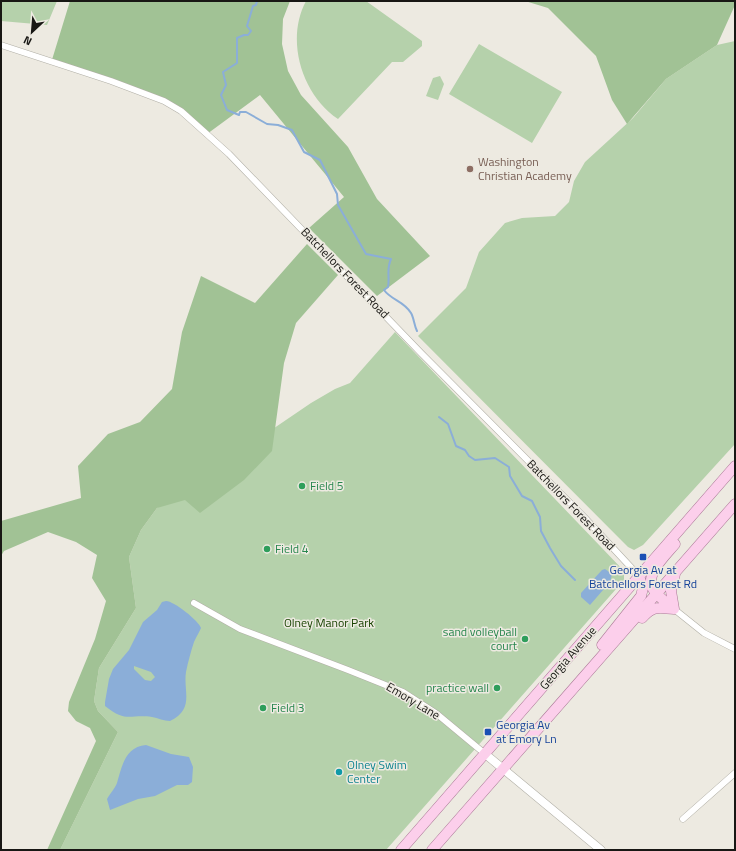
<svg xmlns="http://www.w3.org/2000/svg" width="736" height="851" font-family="'Titillium Web',sans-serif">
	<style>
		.green { fill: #b5d1ab }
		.forest { fill: #a1c295 }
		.water { fill: #8baed8; fill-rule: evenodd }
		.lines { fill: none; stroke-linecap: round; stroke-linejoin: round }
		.stream { stroke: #8baed8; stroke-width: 2 }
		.minor-casing { stroke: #b1afa6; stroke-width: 7 }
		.tertiary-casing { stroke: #b1afa6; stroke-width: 9 }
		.primary-casing { stroke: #ab7a97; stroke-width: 11 }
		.minor { stroke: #fff; stroke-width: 6 }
		.tertiary { stroke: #fff; stroke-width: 8 }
		.primary { stroke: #fccfeb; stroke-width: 10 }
		.education-dot { fill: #8d6e63; stroke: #edeae1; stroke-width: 1.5 }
		.leisure-dot { fill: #2e9e5b; stroke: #edeae1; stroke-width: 1.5 }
		.transit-dot { fill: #1a4fb4; stroke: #edeae1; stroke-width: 1.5 }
		.culture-dot { fill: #0f9aa8; stroke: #edeae1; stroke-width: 1.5 }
		.labels { text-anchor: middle; stroke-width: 3; stroke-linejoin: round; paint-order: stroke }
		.education-label { font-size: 12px; fill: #785e54; stroke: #edeae1; text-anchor: start }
		.street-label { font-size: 12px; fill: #181714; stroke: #edeae1 }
		.leisure-label { font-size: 12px; fill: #27864d; stroke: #edeae1; text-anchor: start }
		.transit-label { font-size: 12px; fill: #164399; stroke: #edeae1 }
		.park-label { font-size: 12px; fill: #184201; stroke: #edeae1 }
		.culture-label { font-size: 12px; fill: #0d838f; stroke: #edeae1; text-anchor: start }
	</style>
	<rect width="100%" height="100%" fill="#edeae1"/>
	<path class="green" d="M1 1H57L47 25 1 21Z
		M306 1H366L422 41V46L403 62H392L338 119C302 95 285 40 306 1Z
		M735 41V444L643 545 634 550 628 547 418 336 466 288 479 252 505 223 522 218 555 216 569 202 574 181 585 162 633 118 666 79 717 45Z
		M479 44 562 92 532 143 449 94Z
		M440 76 444 84 438 100 426 96 433 78Z
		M395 332 624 571V580L386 850H60L118 732 98 711 94 701 99 668 136 608 129 557 141 530 157 508 311 403 335 389 350 383Z"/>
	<path class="forest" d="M70 1H290L283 19 282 44 288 71 301 95 348 147 377 199 430 256 377 296 309 228 344 197 260 95 207 134 164 101 51 63Z
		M525 1H735V5L717 45 666 79 627 124 612 100 596 56 548 8Z
		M307 244 338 275 296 323 284 363 272 451 244 480 200 513 185 500 157 508 141 530 129 557 136 608 99 668 94 701 98 711 118 732 60 850H47L96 741 90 728 76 721 68 711 69 702 95 639 106 601 92 578 97 555 76 542 48 532 4 551 1 556V521L81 498 78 466 108 434 140 422 172 389 182 332 201 276 255 303Z"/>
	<path class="water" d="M605 569 612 574 610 582 590 605 581 597V593L602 570Z
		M166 601C174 601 199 621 201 628 199 633 196 637 194 642 191 651 188 662 186 672 183 691 195 709 170 721 164 721 158 718 152 717 129 714 126 723 105 706V702L109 679 113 669 129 650 143 622 157 610 162 602ZM134 666 151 672 155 677 151 681 145 680 134 669Z
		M146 745 171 754 189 757 193 767 192 782 188 785H177L155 796 138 799 110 810 107 799C110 794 115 788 117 783 122 766 125 747 146 745Z"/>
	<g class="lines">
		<path class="stream" d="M257 1 256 5 253 6 247 26 251 31 248 35H244L237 38V63L223 72 226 85 221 95 227 110 239 115 240 112H246L267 124 278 125 292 130 304 152 320 160 337 194 338 205 366 254 391 259C386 270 390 276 388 287L384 290C391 300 404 301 411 313 414 318 414 325 417 331
			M439 417 448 424 456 446 465 450 469 456 475 460 495 458 509 467 510 476 522 496 532 501 540 517 541 531 550 548 561 566 575 580"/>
		<g class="minor-casing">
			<path id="minor" d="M1 45 111 81 164 101 181 111 229 154 421 353 585 518 639 576
				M194 603 240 629 348 670 403 692 437 714 484 753
				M674 609 704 633 735 649
				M683 819 735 773"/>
		</g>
		<g class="tertiary-casing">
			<path id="tertiary" d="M484 753 601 850"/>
		</g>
		<g class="primary-casing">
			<path id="primary" d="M674 609C667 603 658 597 653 589 644 575 666 555 675 544
				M674 609 671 591 675 574
				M642 618C654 605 658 608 674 609
				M602 645 641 596 643 588 639 576
				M401 850 735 466
				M432 850 735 504"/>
		</g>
		<use href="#minor" class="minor"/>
		<use href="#tertiary" class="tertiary"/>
		<use href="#primary" class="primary"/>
	</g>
	<circle class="education-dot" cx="470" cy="169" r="4"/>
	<g class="leisure-dot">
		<circle cx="302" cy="486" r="4"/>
		<circle cx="267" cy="549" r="4"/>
		<circle cx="525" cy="639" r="4"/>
		<circle cx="497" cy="688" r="4"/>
		<circle cx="263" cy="708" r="4"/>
	</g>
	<g class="transit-dot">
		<rect x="639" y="553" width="8" height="8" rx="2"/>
		<rect x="484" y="728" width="8" height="8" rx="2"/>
	</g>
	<circle class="culture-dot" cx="339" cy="772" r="4"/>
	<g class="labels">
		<g class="education-label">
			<text x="478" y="166">Washington<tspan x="478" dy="14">Christian Academy</tspan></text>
		</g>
		<g class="street-label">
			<text transform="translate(345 273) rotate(46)" y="4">Batchellors Forest Road</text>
			<text transform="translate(571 505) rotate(46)" y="4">Batchellors Forest Road</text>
			<text transform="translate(568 658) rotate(-49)" y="4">Georgia Avenue</text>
			<text transform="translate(413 701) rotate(31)" y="4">Emory Lane</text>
		</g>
		<g class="leisure-label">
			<text x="310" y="490">Field 5</text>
			<text x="275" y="553">Field 4</text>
			<text x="517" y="636" text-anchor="end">sand volleyball<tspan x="517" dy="14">court</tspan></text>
			<text x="489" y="692" text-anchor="end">practice wall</text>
			<text x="271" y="712">Field 3</text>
		</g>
		<g class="transit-label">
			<text x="643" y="574">Georgia Av at<tspan x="643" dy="14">Batchellors Forest Rd</tspan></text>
			<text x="496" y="729" text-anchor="start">Georgia Av<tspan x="496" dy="14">at Emory Ln</tspan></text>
		</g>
		<g class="park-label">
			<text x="329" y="627">Olney Manor Park</text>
		</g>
		<g class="culture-label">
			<text x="347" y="769">Olney Swim<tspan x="347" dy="14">Center</tspan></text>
		</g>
	</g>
	<rect width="736" height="851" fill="none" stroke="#181714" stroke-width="4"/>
	<g transform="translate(32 32) rotate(206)" stroke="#edeae1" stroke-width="3" paint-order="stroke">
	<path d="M0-3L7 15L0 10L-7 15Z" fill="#181714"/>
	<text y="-6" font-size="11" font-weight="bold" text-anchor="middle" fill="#181714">N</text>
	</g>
</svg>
